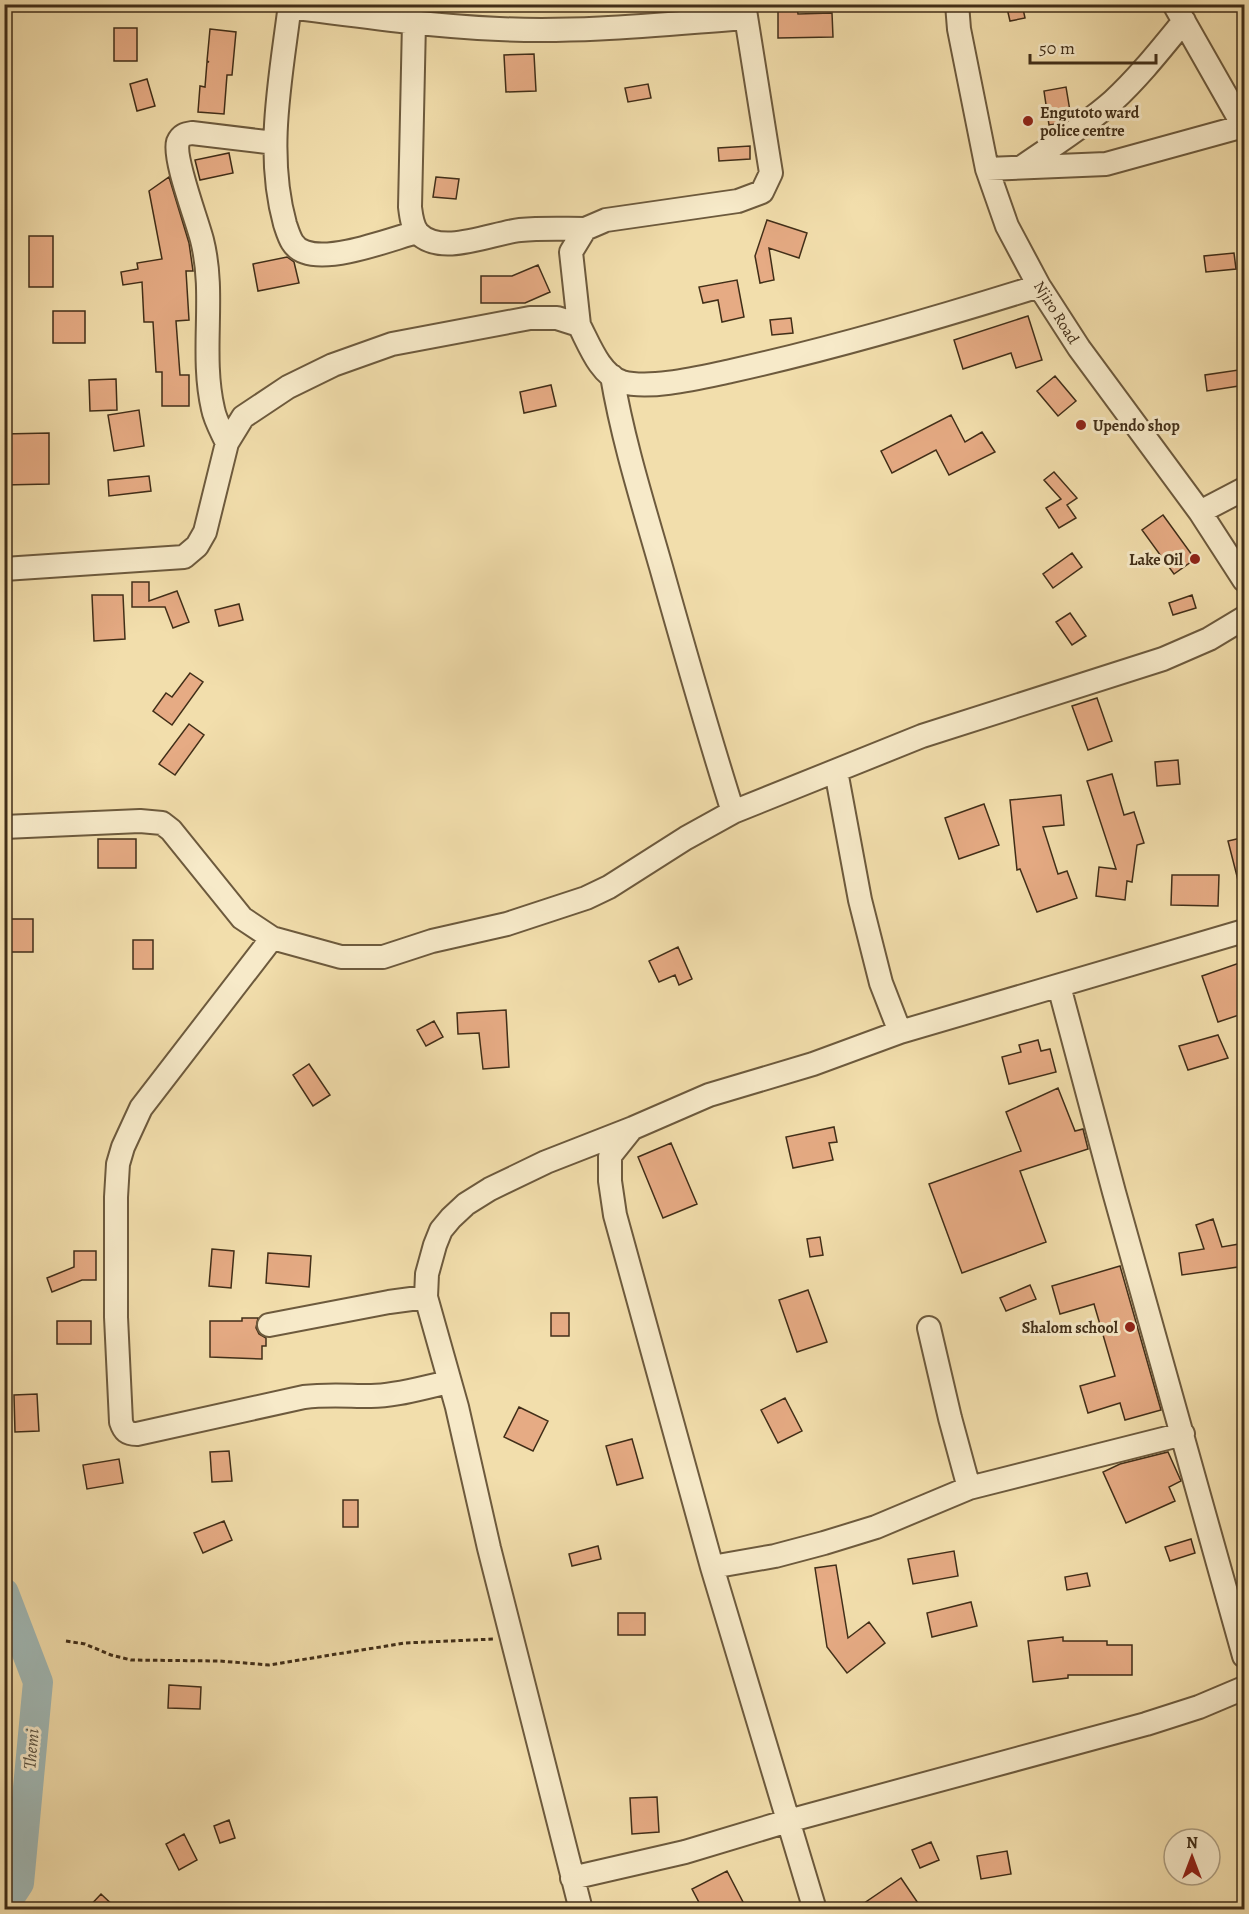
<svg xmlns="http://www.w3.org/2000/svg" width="1249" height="1914" font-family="Alegreya,serif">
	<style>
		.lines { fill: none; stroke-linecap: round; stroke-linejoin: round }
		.river { stroke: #a1b9b6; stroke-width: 30 }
		.building { fill: #e6ab84; stroke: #412e18; stroke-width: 1.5 }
		.minor-casing { stroke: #6d5a3d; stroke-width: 26 }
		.path { stroke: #412e18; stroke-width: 3; stroke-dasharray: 4.5 3; stroke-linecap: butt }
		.minor { stroke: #f7eac9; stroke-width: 22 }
		.poi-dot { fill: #8f2418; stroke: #f7eac9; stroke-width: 2 }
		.labels { text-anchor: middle; stroke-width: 6; stroke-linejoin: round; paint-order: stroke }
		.poi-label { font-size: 16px; font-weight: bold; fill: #412e18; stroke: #f7eac9; text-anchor: start }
		.street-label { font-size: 16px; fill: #412e18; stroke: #f7eac9 }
		.water-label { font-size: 18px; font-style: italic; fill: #595140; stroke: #f7eac9 }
	</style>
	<rect width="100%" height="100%" fill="#f2deac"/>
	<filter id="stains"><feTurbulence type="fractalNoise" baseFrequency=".00333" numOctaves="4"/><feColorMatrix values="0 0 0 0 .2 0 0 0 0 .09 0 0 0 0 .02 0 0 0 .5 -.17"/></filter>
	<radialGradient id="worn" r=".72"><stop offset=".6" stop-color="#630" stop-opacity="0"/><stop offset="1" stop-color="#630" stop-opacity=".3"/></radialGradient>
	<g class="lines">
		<path class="river" d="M4 1593 38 1682 19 1883 4 1906"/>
	</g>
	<path class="building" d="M1006 4H1022L1025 18 1010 21Z
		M797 8 798 14 832 13 833 37 778 38V9Z
		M114 28H137V61H114Z
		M210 29 236 32 232 75H227L224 114 198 112 200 86 205 87 207 62H209L207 61Z
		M534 54 536 91 506 92 504 55Z
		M147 79 155 106 137 111 130 84Z
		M648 84 651 98 628 102 625 88Z
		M1066 87 1071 117 1063 123 1049 125 1044 91Z
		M750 146V159L719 161 718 148Z
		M229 153 233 173 200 180 195 160Z
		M169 177 189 243 193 271H186L189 320 176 321 180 375H189V406H162V372H156L153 322H144L142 282 123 285 121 272 138 269 137 263 162 259 149 191Z
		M436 177 459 179 456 199 433 197Z
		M767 220 807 233 799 258 769 248 774 280 760 283 755 256Z
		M29 236H53V287H29Z
		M1234 253 1236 269 1206 272 1204 256Z
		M287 257 294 262 299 283 258 291 253 264Z
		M538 265 550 292 525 303H481V276H512Z
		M737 280 744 317 722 322 718 300 703 303 699 287Z
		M53 311H85V343H53Z
		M1028 316 1042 360 1016 368 1011 353 963 369 954 340Z
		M791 318 793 333 772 335 770 320Z
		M1245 369V385L1207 391 1205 375Z
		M1055 376 1076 401 1058 416 1037 391Z
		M116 379 117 410 90 411 89 380Z
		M551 385 556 406 524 413 520 392Z
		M139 410 144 446 114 451 108 415Z
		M951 415 965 442 982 432 995 452 949 475 936 450 892 473 881 451Z
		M49 433V484L4 485V434Z
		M1054 472 1077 498 1067 505 1076 518 1059 528 1046 508 1061 499 1044 480Z
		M149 476 151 491 109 496 108 480Z
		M1163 515 1195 559 1174 574 1142 530Z
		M1072 553 1082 567 1053 588 1043 574Z
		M132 582H149V601L177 591 189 622 173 628 165 607H132Z
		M92 595H123L125 639 94 641Z
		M1192 595 1196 608 1173 615 1169 603Z
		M239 604 243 620 219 626 215 610Z
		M1070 613 1086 636 1072 645 1056 622Z
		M190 673 203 682 172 725 153 711 166 693 172 697Z
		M1097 698 1112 741 1088 750 1072 706Z
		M189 724 204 735 175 775 159 764Z
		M1178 760 1180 784 1157 786 1155 762Z
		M1112 774 1124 815 1134 812 1144 843 1137 845 1132 882 1127 881 1125 900 1096 896 1099 867 1116 869 1087 781Z
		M1061 795 1064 825 1043 827 1058 874 1067 871 1077 898 1037 912 1020 869 1017 870 1010 800Z
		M984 804 999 845 959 859 945 818Z
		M1245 837V888H1240L1228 841Z
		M98 839H136V868H98Z
		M1172 875H1219L1218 906 1171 905Z
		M4 919H33V952H4Z
		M133 940H153V969H133Z
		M678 947 692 979 679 985 675 975 659 982 649 961Z
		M1245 961V1013L1218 1022 1202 976Z
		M506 1010 509 1067 483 1069 479 1033 458 1034 457 1013Z
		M434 1021 443 1037 426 1046 417 1030Z
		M1218 1035 1228 1058 1188 1070 1179 1046Z
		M1038 1040 1041 1051 1050 1049 1056 1072 1009 1084 1002 1057 1021 1052 1019 1045Z
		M309 1064 330 1095 313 1106 293 1075Z
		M1058 1088 1075 1131 1083 1129 1088 1149 1020 1171 1046 1242 962 1273 929 1184 1021 1151 1006 1112Z
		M834 1127 837 1142 829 1143 833 1160 793 1168 786 1137Z
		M671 1143 697 1204 663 1218 638 1157Z
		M1213 1219 1222 1247 1245 1243V1266L1182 1275 1179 1253 1204 1249 1196 1225Z
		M820 1237 823 1255 810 1257 807 1239Z
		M212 1249 234 1251 231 1288 209 1286Z
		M74 1251H96V1280H82L52 1292 47 1278 74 1267Z
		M268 1253 311 1256 309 1287 266 1283Z
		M1120 1266 1161 1410 1125 1420 1120 1403 1088 1413 1080 1386 1115 1376 1094 1304 1060 1314 1052 1286Z
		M1030 1285 1036 1299 1006 1311 1000 1298Z
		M808 1290 827 1342 797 1352 779 1300Z
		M551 1313H569V1336H551Z
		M242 1318H258L256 1328 259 1334 266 1338V1346H262V1359L210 1357V1321H242Z
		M57 1321H91V1344H57Z
		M37 1394 39 1431 15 1432 14 1395Z
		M785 1398 802 1431 778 1443 761 1410Z
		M519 1407 548 1421 533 1451 504 1437Z
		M632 1439 643 1478 617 1485 606 1446Z
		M229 1451 232 1481 212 1482 210 1452Z
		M1168 1452 1181 1481 1169 1487 1175 1501 1126 1523 1103 1472 1120 1464Z
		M119 1459 123 1483 87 1489 83 1465Z
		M343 1500H358V1527H343Z
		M224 1521 232 1540 203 1553 194 1533Z
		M1191 1539 1195 1553 1170 1561 1165 1547Z
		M598 1546 601 1559 572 1566 569 1554Z
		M954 1551 958 1576 913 1584 908 1559Z
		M836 1565 848 1638 869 1622 885 1643 847 1673 827 1647 815 1568Z
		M1087 1573 1090 1586 1067 1590 1065 1577Z
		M971 1602 977 1626 932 1637 927 1613Z
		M618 1613H645V1635H618Z
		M1063 1637V1641H1107V1645H1132V1675H1068V1678L1033 1682 1028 1641Z
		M169 1685 201 1687 200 1709 168 1708Z
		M657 1797 659 1832 632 1834 630 1798Z
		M229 1820 235 1838 220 1843 214 1826Z
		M184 1834 197 1860 179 1870 166 1844Z
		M931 1842 939 1860 920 1868 912 1850Z
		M1007 1851 1011 1874 981 1879 977 1856Z
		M727 1871 743 1902 728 1910H703L692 1889Z
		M901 1878 918 1903 908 1910H854Z
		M101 1894 118 1910H86Z"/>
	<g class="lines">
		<g class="minor-casing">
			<path id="minor" d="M290 4C281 77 265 152 285 224 289 236 292 248 305 252 332 262 388 240 417 232
				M957 4 959 29 987 169 1007 226 1039 286 1079 348 1200 512 1244 580
				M1174 4 1244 127
				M289 7C359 16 429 26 499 29 582 33 664 24 746 18
				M414 22 410 207C411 215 412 226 418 233 441 257 492 233 520 230 542 228 563 229 585 229
				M1022 167C1052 146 1085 126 1113 101 1139 77 1161 49 1184 21
				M987 169 1106 164 1244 126
				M579 325 571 252 585 229 606 220 738 201 762 192 771 173 744 4
				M612 376C623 441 643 504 661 567 684 649 707 730 733 812
				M227 443C222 432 215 420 213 409 200 353 216 295 202 240 197 220 173 158 178 142 181 135 185 134 192 133L275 143
				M1200 512 1244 489
				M4 569 184 557 197 546 205 532 227 443 243 417 288 387 333 365 392 344 530 318H557L579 325C589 344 600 375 622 382 651 390 702 377 731 371 835 348 937 318 1039 286
				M836 771 860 900 881 983 900 1032
				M4 827 140 821 162 823 171 830 242 918 272 938 341 957H383L432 941 507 924 586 898 609 887 686 838 733 812 922 736 1163 659 1209 639 1244 618
				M272 938 141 1108 123 1147 118 1164 116 1197V1317L121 1422C124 1431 127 1434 137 1434L304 1397C327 1394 348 1396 371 1396 397 1396 424 1387 450 1382
				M1059 986 1114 1192 1244 1656
				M630 1131 610 1156V1181L615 1215 712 1567 815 1910
				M269 1325 389 1302 426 1297
				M929 1328 950 1418 969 1488
				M712 1567 775 1556 824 1543 876 1527 969 1488 1183 1434
				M572 1878 685 1852 788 1821 1146 1724 1199 1707 1244 1688
				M581 1910 489 1548 457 1407 426 1297 427 1274 435 1245 441 1230 451 1218 466 1204 490 1189 546 1162 633 1128 709 1095 813 1064 900 1032 1244 931"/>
		</g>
		<path class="path" d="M66 1641 85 1644 111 1655 131 1660 220 1661 269 1665 405 1643 494 1639"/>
		<use href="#minor" class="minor"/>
	</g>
	<g class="poi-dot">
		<circle cx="1028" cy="121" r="6"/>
		<circle cx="1081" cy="425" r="6"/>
		<circle cx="1195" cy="559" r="6"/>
		<circle cx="1130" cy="1327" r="6"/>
	</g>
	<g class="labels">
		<g class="poi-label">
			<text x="1040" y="118">Engutoto ward<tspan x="1040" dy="18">police centre</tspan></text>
			<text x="1093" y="431">Upendo shop</text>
			<text x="1183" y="565" text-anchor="end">Lake Oil</text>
			<text x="1118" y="1333" text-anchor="end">Shalom school</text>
		</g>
		<g class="street-label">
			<text transform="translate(1057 312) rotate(58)" y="6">Njiro Road</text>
		</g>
		<g class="water-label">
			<text transform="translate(31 1749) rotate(-85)" y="6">Themi</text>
		</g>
	</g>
	<rect width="1249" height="1914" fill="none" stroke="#f2deac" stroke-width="24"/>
	<rect x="6" y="6" width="1237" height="1902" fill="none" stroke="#412e18" stroke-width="3"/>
	<rect x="12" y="12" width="1225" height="1890" fill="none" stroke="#412e18" stroke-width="1.5"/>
	<g transform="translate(1192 1857)"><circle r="28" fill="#f7eac9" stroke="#ae9f82" stroke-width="1.5"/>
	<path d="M0-4.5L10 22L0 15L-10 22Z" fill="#8f2418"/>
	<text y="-9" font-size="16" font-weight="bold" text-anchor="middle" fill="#412e18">N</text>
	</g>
	<path d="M1030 54v9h126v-9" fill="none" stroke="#412e18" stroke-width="3"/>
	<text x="1039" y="54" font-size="18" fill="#412e18" stroke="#f7eac9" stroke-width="4.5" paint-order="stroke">50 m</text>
	<rect width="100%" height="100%" filter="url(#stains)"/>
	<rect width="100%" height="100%" fill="url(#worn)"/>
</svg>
